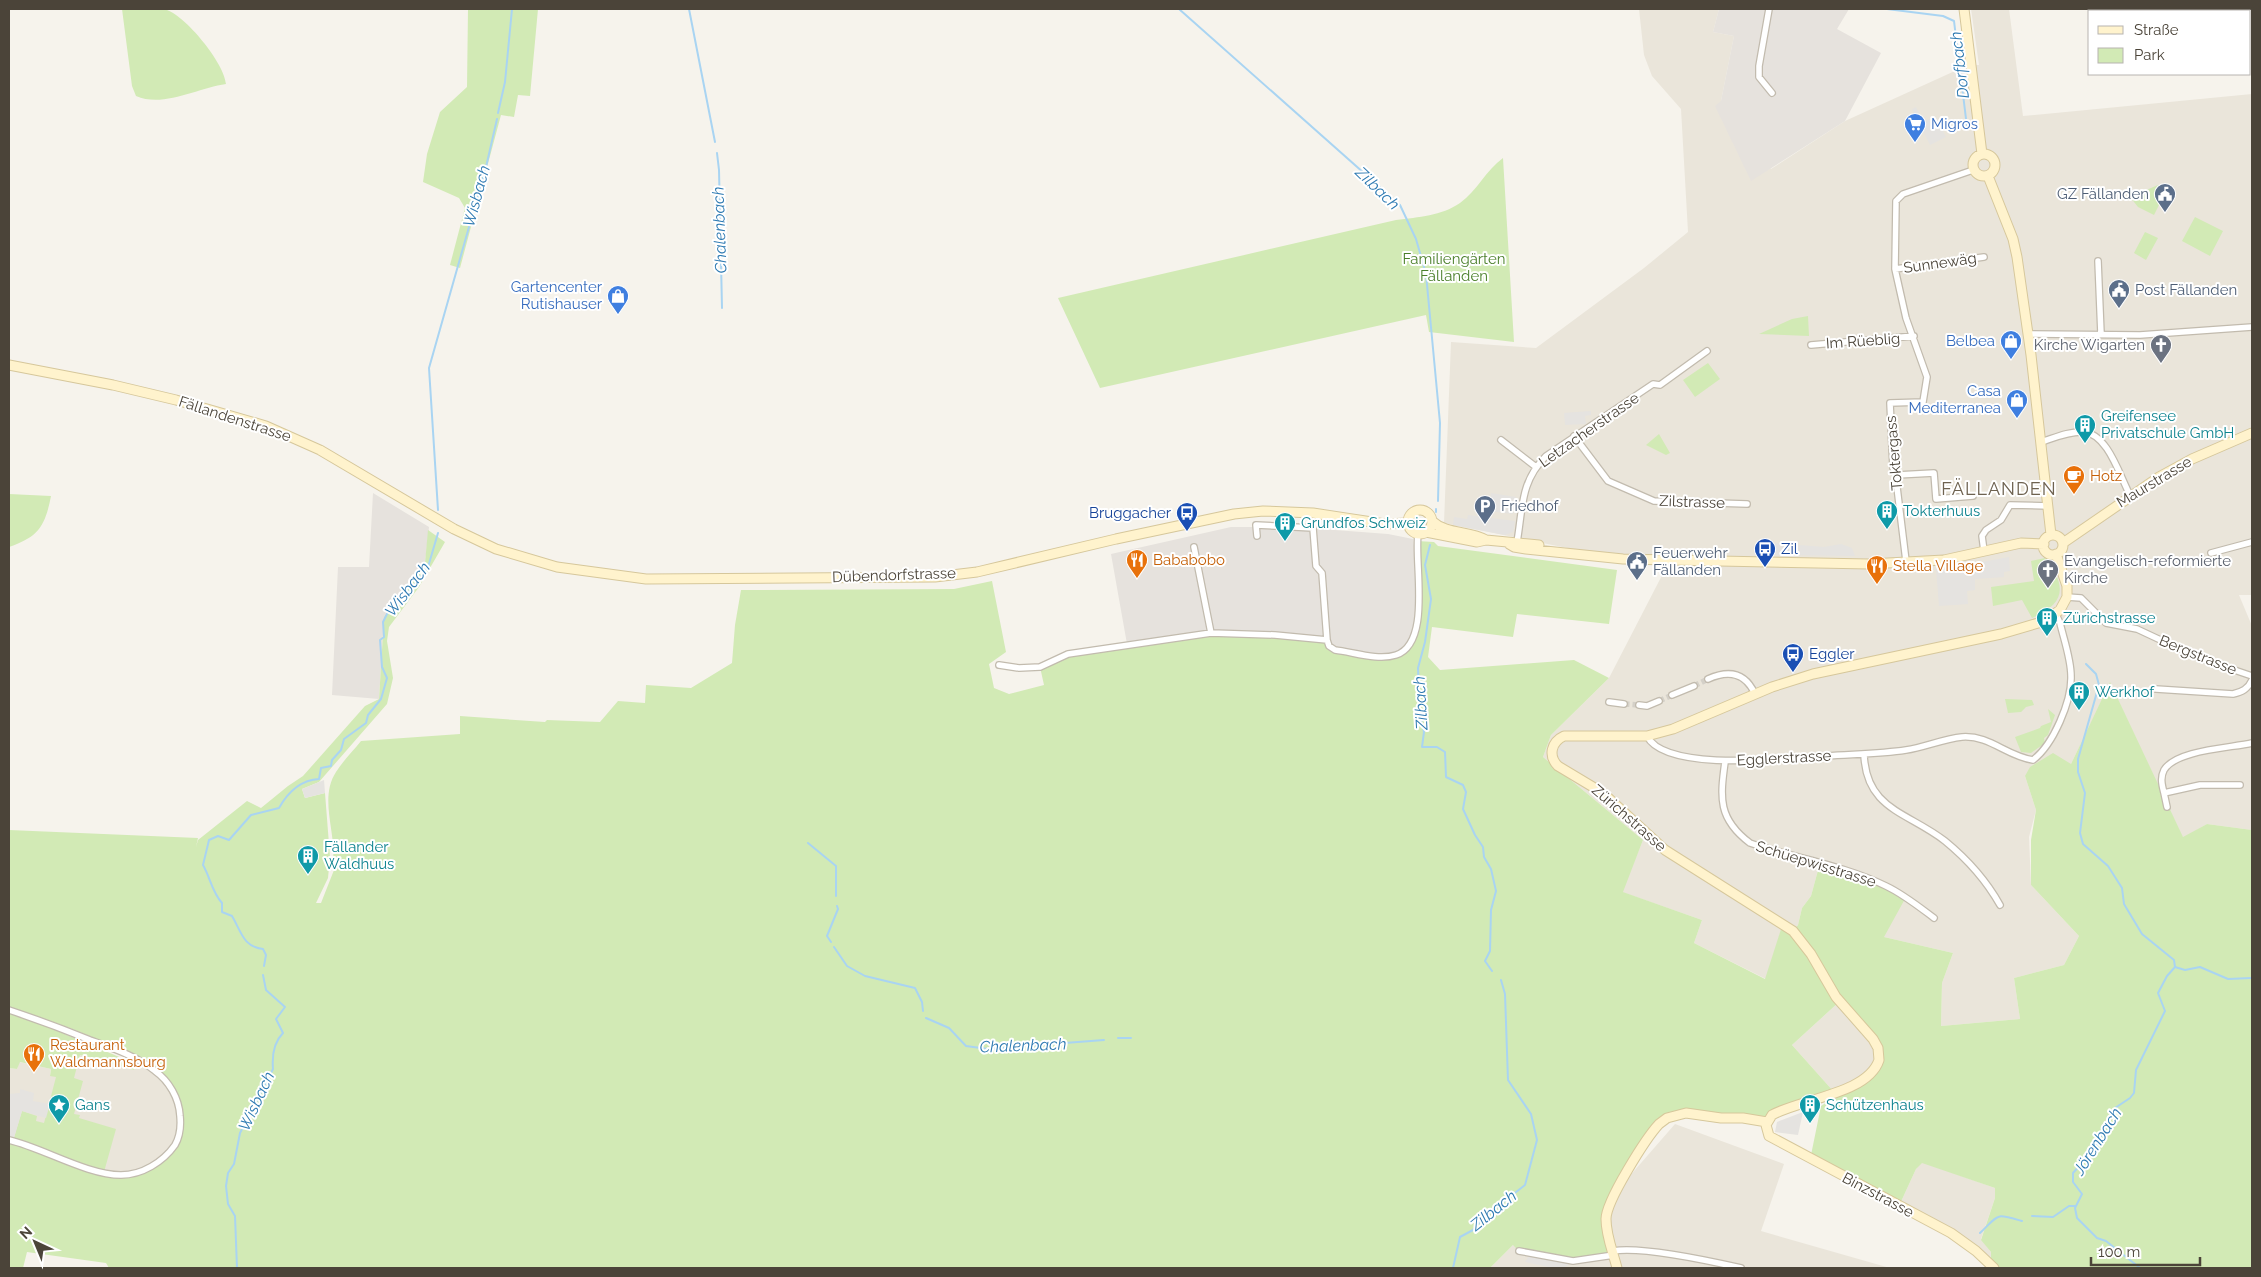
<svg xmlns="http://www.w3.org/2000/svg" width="2261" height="1277" font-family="Raleway,sans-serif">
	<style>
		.residential { fill: #eae5da }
		.industrial { fill: #e6e2dd }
		.green { fill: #d2eab5 }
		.parking { fill: #e5e3e0 }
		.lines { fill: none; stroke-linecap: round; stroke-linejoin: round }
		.stream { stroke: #a9d4f2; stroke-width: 2 }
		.street-tunnel { stroke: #d4d0c8; stroke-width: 5.5; stroke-dasharray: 5.5 3; stroke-linecap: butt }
		.street-casing { stroke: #c2bbae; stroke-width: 8 }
		.secondary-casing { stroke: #d6c79b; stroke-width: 11 }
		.street { stroke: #fff; stroke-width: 5.5 }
		.secondary { stroke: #fff3cd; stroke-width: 9 }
		.labels { text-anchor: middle; stroke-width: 4; stroke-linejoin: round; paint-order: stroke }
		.shop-label { font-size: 15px; fill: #366cbe; stroke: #fff; text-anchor: end }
		.service-label { font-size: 15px; fill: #4e5e75; stroke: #fff; text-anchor: start }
		.park-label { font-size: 15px; fill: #4a7f2a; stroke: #fff }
		.street-label { font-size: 15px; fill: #4b4439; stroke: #fff }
		.worship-label { font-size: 15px; fill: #5b616d; stroke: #fff; text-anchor: end }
		.culture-label { font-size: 15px; fill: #0d838f; stroke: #fff; text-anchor: start }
		.food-label { font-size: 15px; fill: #c56008; stroke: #fff; text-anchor: start }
		.transit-label { font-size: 15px; fill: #164399; stroke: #fff; text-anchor: start }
		.water-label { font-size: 16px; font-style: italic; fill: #2e7ab2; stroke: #fff }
		.quarter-label { font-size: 18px; letter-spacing: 1px; fill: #6e6250; stroke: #fff }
	</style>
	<rect width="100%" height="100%" fill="#f6f3ec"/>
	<path class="residential" d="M1639 9H1719L1713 32 1734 36 1721 101 1771 169 1845 121 1968 65H1979L1971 9H2009L2023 116 2252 94V595H2239L2252 626V830L2207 824 2183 838 2110 683 2071 764 2025 776 2036 810 2029 837 2031 885 2079 936 2064 965 2014 978 2020 1019 1941 1026 1942 983 1953 953 1884 937 1820 863 1811 896 1802 908 1798 925 1793 931 1783 924 1766 979 1694 943 1702 920 1622 892 1643 840 1543 757 1551 735 1609 678 1672 556H1607L1444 523 1451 342 1536 348 1644 268 1688 232 1681 109 1652 76 1644 55Z
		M1839 1002 1876 1043 1874 1070 1834 1092 1792 1045Z
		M80 1055 134 1070 137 1059 166 1080 180 1111 176 1142 152 1166 121 1175 104 1172 9 1140V1068L17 1069 19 1062 51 1069 50 1075 73 1078Z
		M1675 1124 1784 1164 1761 1231 1890 1268H1490L1513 1245 1608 1234 1614 1194Z
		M1922 1162 1995 1188V1198L1981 1239 1991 1252V1265L1976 1251 1899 1206 1916 1169Z"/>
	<path class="industrial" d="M1719 9H1849L1837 29 1881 53 1845 121 1751 181 1715 106 1721 101 1734 36 1713 32Z
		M373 493 429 527 425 563 384 617 379 699 332 695 338 567H369Z
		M1231 527H1295L1388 534 1413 539 1418 574 1415 637 1396 655 1127 644 1111 554Z"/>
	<path class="green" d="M122 9C135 9 152 6 164 9 185 14 225 64 226 84 198 88 163 108 136 96L132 86Z
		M468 9H538L530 96 518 95 514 117 501 115 460 268 450 265 465 208 459 198 423 182 427 154 440 112 467 87Z
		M1503 158 1514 342 1429 332 1426 315 1100 388 1058 298 1396 220C1419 217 1441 216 1460 203 1477 191 1486 170 1503 158Z
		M2158 185 2165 193 2154 215 2138 207 2130 197Z
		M2195 217 2223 231 2210 256 2182 241Z
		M2145 232 2158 238 2146 260 2134 253Z
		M1808 316 1809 336 1759 334 1792 319Z
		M1708 363 1720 379 1695 397 1683 380Z
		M1659 434 1670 453 1666 455 1646 445Z
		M9 494 51 496C45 527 38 537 9 547Z
		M428 530 445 542 419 587 389 627 387 641 393 678 387 704 319 782 302 789 305 798 325 793 330 857 328 878 316 903H321L336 865 333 860C336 832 319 798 336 772 343 761 353 751 361 741L460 734V716L545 722 547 720 600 722 618 701 645 703 646 685 691 688 732 663 735 625 741 590 954 589 992 581 1006 652 989 664 994 688 1009 694 1044 685 1040 667 1068 654 1211 633 1327 640 1329 646 1383 657 1407 648 1418 623 1417 541 1434 542 1438 546 1617 570 1609 624 1517 614 1513 637 1432 627 1428 657 1440 670 1574 660 1609 678 1551 735 1543 757 1643 840 1623 892 1702 920 1694 943 1765 979 1783 923 1793 931 1798 925 1802 908 1811 896 1820 863 1849 872 1906 897 1884 937 1953 953 1942 983 1941 1026 2020 1019 2014 978 2064 965 2079 936 2031 885V840L2036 810 2025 776 2030 767 2053 753 2071 764 2110 682 2183 837 2207 824 2252 830V1268H1994L1991 1265V1252L1981 1240 1995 1198V1188L1922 1163 1916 1169 1899 1206 1811 1155 1821 1106 1869 1075 1879 1053 1839 1002 1792 1045 1834 1092 1781 1110 1767 1122 1686 1113 1662 1121 1607 1209 1614 1255 1573 1261 1519 1251 1513 1245 1490 1268H109L106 1263 27 1252 23 1268H9V1140L13 1141 22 1111 37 1116 36 1121 44 1123 56 1077 50 1076 51 1069 20 1062 17 1069 9 1068V1013L36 1022 136 1064 134 1070 80 1055 74 1078 83 1081 74 1114 80 1115 79 1118 116 1129 104 1172C130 1176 146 1172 165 1153 179 1140 177 1138 179 1120 185 1059 54 1023 9 1007V830L198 838 196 847 198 840 247 801 261 808 288 786 303 776 365 706 379 699 384 617 425 563Z
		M2045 558C2067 586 2066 603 2032 618L2022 600 1993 606 1991 587 2034 581 2031 561Z
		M2005 699 2032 700 2034 705 2026 707 2021 712 2008 713Z
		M2048 709 2055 715 2048 735 2044 738 2045 743 2031 753 2021 752 2015 737 2040 728 2041 726 2051 722Z"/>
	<path class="parking" d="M1916 107 1924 122 1935 116 1946 137 1930 145 1912 109Z
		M1591 411V415L1585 416 1586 424 1565 425 1564 413Z
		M1491 493 1516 497 1513 514 1488 511Z
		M1468 515 1515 521 1513 532 1505 535 1453 525 1454 517 1467 519Z
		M1775 543 1824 547 1841 544 1852 548 1855 556 1775 555Z
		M2009 557 2010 571 2004 572V577L1975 579V590L1967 591 1968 604 1939 606 1936 569H1946L1957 573 1971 570 1982 562Z
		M324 780 325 793 305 798 302 789Z
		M20 1089 34 1093 33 1101 50 1104 46 1118 22 1111 13 1141 9 1140V1094L20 1093Z
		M1803 1112 1798 1135 1775 1132 1777 1122Z
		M1531 1253 1573 1261 1564 1268H1553L1525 1262Z"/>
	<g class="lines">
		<path class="stream" d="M689 9 715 142
			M1179 9 1400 205 1416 239 1426 274 1440 423 1438 501
			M1887 9 1943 16 1954 21 1967 127
			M498 113 505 82 512 9
			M717 153 719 170 722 308
			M438 510 429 368 486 167 497 119
			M1436 512V509
			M2086 664 2096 674 2099 685 2078 759V772L2085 793 2080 833 2083 844 2108 866 2122 888 2124 904 2142 934 2174 960 2175 967
			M1419 692 1418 668 1425 642 1431 599 1425 565 1430 545
			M1419 712 1424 732 1422 747H1437L1445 752 1446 777 1463 785 1466 792 1463 809 1475 835 1483 847 1484 857 1491 869 1496 891 1491 910 1490 951 1485 961 1492 971
			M808 843 836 866V896
			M831 942 827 936 838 909 837 906
			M834 947 847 966 865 976 915 988 922 1002 923 1011
			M264 966 266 955 263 949C243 947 241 931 232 916L222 912V903C212 892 210 877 203 865L209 840 218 836 229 840 251 815 279 808C288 792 301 780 319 779L321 768 331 766 332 760 341 750 344 739 366 723 368 715 381 699 387 678 382 667 380 640 384 637 383 622 390 608 403 600 428 567 438 533
			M2175 967 2185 970 2200 967 2228 979 2251 978
			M926 1018 949 1028 966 1046 988 1049 1104 1040
			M1118 1038H1131
			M2032 1216 2053 1217 2069 1206H2075
			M1980 1233C2000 1214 1994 1213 2022 1221
			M237 1268 235 1216 228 1204 226 1186 228 1173 234 1164 240 1133 273 1069C272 1057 274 1042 283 1033L276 1019 285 1007 266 990 263 975
			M1453 1268 1460 1237 1473 1230 1483 1218 1525 1185 1537 1140 1531 1114 1508 1080 1505 994 1501 980
			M2140 1268 2106 1241 2097 1238 2077 1218 2075 1208 2082 1194 2073 1182V1173L2095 1148 2115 1108 2130 1098 2134 1093 2136 1070 2165 1011 2158 993 2167 976 2175 967"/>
		<path class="street-tunnel" d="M1694 686 1708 679
			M1659 701 1672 695
			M1624 704 1639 705"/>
		<g class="street-casing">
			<path id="street" d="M1769 9 1759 66V77L1772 93
				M2098 261 2101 334
				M1895 269 1984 257
				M2027 334 2140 335 2252 327
				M1811 345 1914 336
				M1574 436 1608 481 1654 501 1747 504
				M1501 440 1536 467
				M2041 442C2054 438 2069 431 2083 432 2108 433 2120 477 2130 495
				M1897 475 1934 473 1936 499 1973 496
				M1257 536 1256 525 1313 528 1316 566 1322 573 1327 640
				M1517 542C1523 508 1520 482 1546 456L1653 384 1660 385 1707 351
				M1194 547 1211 633
				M1984 551 1982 536 1986 530 2001 520 2010 505 2049 506
				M2211 553 2252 542
				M1906 561 1896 479 1897 475 1893 468 1890 403 1923 402 1927 377 1906 318 1895 269 1896 201 1903 194 1973 170
				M2067 597 2081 598 2106 623 2137 629 2199 658 2252 676
				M999 665 1019 668 1040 667 1068 654 1211 633 1275 635 1327 640 1329 646 1335 650C1353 652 1378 661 1396 655 1432 643 1414 564 1418 534
				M1708 679C1728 670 1745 672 1755 694
				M2156 689 2233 694C2242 692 2248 689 2252 680
				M1672 695 1694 686
				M1609 702 1624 704
				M1639 705 1647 706 1659 701
				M1647 736C1665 773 1791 758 1826 756 1853 754 1880 754 1906 750 1925 747 1943 739 1962 737 1990 735 2006 756 2033 760 2053 745 2072 701 2071 676 2071 659 2064 640 2060 623L2056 614
				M1864 754C1866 810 1908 812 1945 841 1967 859 1986 880 2000 905
				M1725 762C1720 798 1718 819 1750 843 1794 858 1843 865 1886 886 1903 894 1918 906 1934 918
				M2240 785H2200L2164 793C2162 785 2160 778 2164 770 2176 750 2230 748 2252 743
				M2164 793 2167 807
				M9 1010C36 1019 63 1029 90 1040 112 1048 137 1056 155 1071 169 1081 179 1098 180 1116 181 1126 180 1136 175 1145 163 1162 142 1175 121 1175 87 1175 43 1148 9 1140
				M1519 1251 1573 1261 1614 1255
				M1613 1251C1642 1246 1710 1261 1741 1268"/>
		</g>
		<g class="secondary-casing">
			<path id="secondary" d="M1964 9 1982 154
				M1973 165a11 11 0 1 1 22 0a11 11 0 1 1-22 0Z
				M1988 176 2013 239 2017 257 2031 355 2051 535
				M9 365 113 385 176 400 266 426 320 450 454 529 496 549 557 567 646 579 935 577 977 572 1116 539 1234 514 1263 511 1313 513 1385 524 1408 523
				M1408 522a12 12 0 1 1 24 0a12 12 0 1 1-24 0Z
				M1432 521C1447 535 1469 530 1486 540
				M1426 532 1477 542 1486 540 1539 545
				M2043 545a10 10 0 1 1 20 0a10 10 0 1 1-20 0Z
				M2063 543 2159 477 2192 459 2252 433
				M1509 544 1514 547 1526 549 1623 559 1869 564 1944 560 2021 543 2044 544
				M1617 1268C1613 1252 1606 1236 1606 1219 1606 1201 1646 1138 1659 1124L1667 1118 1686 1113 1721 1118H1743L1767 1122
				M1994 1268 1976 1251 1951 1233 1769 1136 1766 1125 1772 1115C1800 1099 1868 1094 1879 1060L1878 1048 1873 1039 1836 997 1811 954 1793 931 1665 850 1603 793 1558 766C1548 756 1551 742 1564 736H1647L1673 729 1772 687 1813 674 2001 634 2045 621 2060 610 2067 597V586L2056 554"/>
		</g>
		<use href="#street" class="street"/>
		<use href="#secondary" class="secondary"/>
	</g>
	<defs>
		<g id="supermarket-pin" transform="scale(1.125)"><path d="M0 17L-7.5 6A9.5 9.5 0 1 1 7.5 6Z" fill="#3f7fe0" stroke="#fff"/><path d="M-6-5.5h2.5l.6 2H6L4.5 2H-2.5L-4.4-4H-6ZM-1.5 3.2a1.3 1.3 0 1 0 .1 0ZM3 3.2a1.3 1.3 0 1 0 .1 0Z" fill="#fff"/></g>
		<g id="civic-pin" transform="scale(1.125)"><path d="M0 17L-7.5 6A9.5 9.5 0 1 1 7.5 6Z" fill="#5c6f8a" stroke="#fff"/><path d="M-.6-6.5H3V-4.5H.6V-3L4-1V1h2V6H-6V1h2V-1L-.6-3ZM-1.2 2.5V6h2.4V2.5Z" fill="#fff"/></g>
		<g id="shop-pin" transform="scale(1.125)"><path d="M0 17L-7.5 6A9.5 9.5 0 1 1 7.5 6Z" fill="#3f7fe0" stroke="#fff"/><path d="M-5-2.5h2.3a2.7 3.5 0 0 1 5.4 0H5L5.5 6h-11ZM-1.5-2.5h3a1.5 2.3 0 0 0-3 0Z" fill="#fff"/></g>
		<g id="church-pin" transform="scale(1.125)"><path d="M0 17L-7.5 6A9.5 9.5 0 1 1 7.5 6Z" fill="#6b7280" stroke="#fff"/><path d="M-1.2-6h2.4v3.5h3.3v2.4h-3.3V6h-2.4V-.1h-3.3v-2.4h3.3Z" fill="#fff"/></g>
		<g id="building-pin" transform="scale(1.125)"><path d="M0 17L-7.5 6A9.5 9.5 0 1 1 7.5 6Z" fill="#0f9aa8" stroke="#fff"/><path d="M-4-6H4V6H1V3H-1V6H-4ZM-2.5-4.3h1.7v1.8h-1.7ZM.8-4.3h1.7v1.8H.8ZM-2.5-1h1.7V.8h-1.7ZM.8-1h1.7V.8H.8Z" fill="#fff"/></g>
		<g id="cafe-pin" transform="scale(1.125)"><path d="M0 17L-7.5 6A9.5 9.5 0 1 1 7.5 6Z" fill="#e8710a" stroke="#fff"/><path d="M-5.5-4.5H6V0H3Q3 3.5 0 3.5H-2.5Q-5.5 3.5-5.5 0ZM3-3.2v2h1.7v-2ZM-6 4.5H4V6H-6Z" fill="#fff"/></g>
		<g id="parking-pin" transform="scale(1.125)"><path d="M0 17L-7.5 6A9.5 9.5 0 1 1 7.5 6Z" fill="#5c6f8a" stroke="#fff"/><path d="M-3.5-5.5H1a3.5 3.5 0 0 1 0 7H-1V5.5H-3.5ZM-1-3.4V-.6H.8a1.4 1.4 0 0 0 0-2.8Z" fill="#fff"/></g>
		<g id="bus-pin" transform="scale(1.125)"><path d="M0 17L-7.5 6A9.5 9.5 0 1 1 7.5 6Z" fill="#1a4fb4" stroke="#fff"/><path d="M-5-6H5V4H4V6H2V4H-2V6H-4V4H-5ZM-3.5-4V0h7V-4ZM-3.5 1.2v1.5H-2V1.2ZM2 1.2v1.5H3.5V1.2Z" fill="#fff"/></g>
		<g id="restaurant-pin" transform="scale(1.125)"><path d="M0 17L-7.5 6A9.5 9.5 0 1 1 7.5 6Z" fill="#e8710a" stroke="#fff"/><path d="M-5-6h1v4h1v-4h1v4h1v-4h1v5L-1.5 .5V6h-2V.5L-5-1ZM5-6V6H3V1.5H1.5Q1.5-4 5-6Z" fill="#fff"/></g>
		<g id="sight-pin" transform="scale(1.125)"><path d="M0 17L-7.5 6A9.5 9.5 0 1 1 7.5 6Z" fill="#0f9aa8" stroke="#fff"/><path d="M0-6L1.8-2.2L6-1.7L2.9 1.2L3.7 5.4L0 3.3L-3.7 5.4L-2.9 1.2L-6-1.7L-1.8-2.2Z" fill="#fff"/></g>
	</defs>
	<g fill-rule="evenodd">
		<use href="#supermarket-pin" x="1915" y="124"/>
		<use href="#civic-pin" x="2165" y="194"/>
		<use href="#civic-pin" x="2119" y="290"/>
		<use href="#shop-pin" x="618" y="296"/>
		<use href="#shop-pin" x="2011" y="341"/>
		<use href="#church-pin" x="2161" y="345"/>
		<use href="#shop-pin" x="2017" y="400"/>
		<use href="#building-pin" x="2085" y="425"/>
		<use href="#cafe-pin" x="2074" y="476"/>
		<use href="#parking-pin" x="1485" y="506"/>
		<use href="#building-pin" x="1887" y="511"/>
		<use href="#bus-pin" x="1187" y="513"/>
		<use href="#building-pin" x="1285" y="523"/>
		<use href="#bus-pin" x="1765" y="549"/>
		<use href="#restaurant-pin" x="1137" y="560"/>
		<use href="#civic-pin" x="1637" y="562"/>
		<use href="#restaurant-pin" x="1877" y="566"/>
		<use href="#church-pin" x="2048" y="570"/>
		<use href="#building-pin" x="2047" y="618"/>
		<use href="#bus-pin" x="1793" y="654"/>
		<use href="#building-pin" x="2079" y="692"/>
		<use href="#building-pin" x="308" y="856"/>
		<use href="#restaurant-pin" x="34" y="1054"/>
		<use href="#sight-pin" x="59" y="1105"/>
		<use href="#building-pin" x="1810" y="1105"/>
	</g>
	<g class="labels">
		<g class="shop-label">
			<text x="1931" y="129" text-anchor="start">Migros</text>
			<text x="602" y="292">Gartencenter<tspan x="602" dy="17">Rutishauser</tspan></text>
			<text x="1995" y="346">Belbea</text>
			<text x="2001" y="396">Casa<tspan x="2001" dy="17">Mediterranea</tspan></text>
		</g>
		<g class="service-label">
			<text x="2149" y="199" text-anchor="end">GZ Fällanden</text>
			<text x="2135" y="295">Post Fällanden</text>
			<text x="1501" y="511">Friedhof</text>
			<text x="1653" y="558">Feuerwehr<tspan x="1653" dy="17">Fällanden</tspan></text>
		</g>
		<g class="park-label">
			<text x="1454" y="264">Familiengärten<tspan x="1454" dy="17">Fällanden</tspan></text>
		</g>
		<g class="street-label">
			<text transform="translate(1940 263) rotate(-8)" y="5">Sunnewäg</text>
			<text transform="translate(1863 341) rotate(-4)" y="5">Im Rüeblig</text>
			<text transform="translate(235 419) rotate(18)" y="5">Fällandenstrasse</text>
			<text transform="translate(1589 430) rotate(-35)" y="5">Letzacherstrasse</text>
			<text transform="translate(1894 453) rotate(-95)" y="5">Toktergass</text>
			<text transform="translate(2154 482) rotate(-31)" y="5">Maurstrasse</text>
			<text transform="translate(1692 502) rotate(2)" y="5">Zilstrasse</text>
			<text transform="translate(894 575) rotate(-2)" y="5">Dübendorfstrasse</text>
			<text transform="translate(2198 655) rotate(22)" y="5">Bergstrasse</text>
			<text transform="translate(1784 758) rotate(-3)" y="5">Egglerstrasse</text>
			<text transform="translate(1629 818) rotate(41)" y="5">Zürichstrasse</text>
			<text transform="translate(1816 864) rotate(17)" y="5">Schüepwisstrasse</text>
			<text transform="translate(1878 1195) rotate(28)" y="5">Binzstrasse</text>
		</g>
		<g class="worship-label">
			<text x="2145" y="350">Kirche Wigarten</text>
			<text x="2064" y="566" text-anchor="start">Evangelisch-reformierte<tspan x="2064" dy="17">Kirche</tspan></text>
		</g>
		<g class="culture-label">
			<text x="2101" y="421">Greifensee<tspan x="2101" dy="17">Privatschule GmbH</tspan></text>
			<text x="1903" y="516">Tokterhuus</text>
			<text x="1301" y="528">Grundfos Schweiz</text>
			<text x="2063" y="623">Zürichstrasse</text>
			<text x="2095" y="697">Werkhof</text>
			<text x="324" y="852">Fällander<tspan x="324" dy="17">Waldhuus</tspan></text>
			<text x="75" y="1110">Gans</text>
			<text x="1826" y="1110">Schützenhaus</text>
		</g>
		<g class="food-label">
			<text x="2090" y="481">Hotz</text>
			<text x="1153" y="565">Bababobo</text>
			<text x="1893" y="571">Stella Village</text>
			<text x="50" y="1050">Restaurant<tspan x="50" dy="17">Waldmannsburg</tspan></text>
		</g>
		<g class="transit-label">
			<text x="1171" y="518" text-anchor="end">Bruggacher</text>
			<text x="1781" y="554">Zil</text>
			<text x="1809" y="659">Eggler</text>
		</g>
		<g class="water-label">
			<text transform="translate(1959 65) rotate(-97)" y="6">Dorfbach</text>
			<text transform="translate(1378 188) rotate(44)" y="6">Zilbach</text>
			<text transform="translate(476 196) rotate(-75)" y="6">Wisbach</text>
			<text transform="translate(719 230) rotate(-92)" y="6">Chalenbach</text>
			<text transform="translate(407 589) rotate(-53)" y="6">Wisbach</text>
			<text transform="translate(1420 703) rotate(-93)" y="6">Zilbach</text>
			<text transform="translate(1023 1045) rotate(-2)" y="6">Chalenbach</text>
			<text transform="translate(256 1101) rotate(-65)" y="6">Wisbach</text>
			<text transform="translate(2097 1141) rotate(-58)" y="6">Jörenbach</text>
			<text transform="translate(1493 1210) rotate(-39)" y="6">Zilbach</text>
		</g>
		<g class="quarter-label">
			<text x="1999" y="495">FÄLLANDEN</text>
		</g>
	</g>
	<rect width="2261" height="1277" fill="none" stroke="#4b4439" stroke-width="20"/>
	<rect x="2088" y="10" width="162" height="65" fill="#ffffff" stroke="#b7b4b0"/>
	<rect x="2098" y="26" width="25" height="8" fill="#fff3cd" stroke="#b7b4b0"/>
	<text x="2134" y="35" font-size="15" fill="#4b4439">Straße</text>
	<rect x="2098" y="48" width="25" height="15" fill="#d2eab5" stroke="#b7b4b0"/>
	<text x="2134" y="60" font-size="15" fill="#4b4439">Park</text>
	<g transform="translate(35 1242) rotate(316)" stroke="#ffffff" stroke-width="4" paint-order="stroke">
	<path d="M0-4L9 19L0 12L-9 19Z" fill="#4b4439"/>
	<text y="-8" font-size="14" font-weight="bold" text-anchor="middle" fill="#4b4439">N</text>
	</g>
	<path d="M2091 1257v8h109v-8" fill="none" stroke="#4b4439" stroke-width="2.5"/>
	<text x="2098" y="1257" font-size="15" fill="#4b4439" stroke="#ffffff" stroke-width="4" paint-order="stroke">100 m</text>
</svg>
